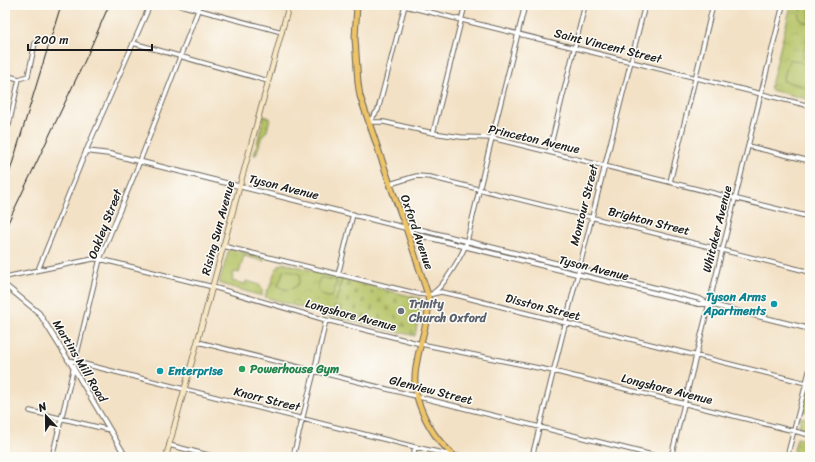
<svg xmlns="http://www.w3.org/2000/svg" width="815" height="462" font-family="Sriracha,sans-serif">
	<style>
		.grass { fill: url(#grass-tufts); stroke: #687040 }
		.cemetery { fill: url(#cemetery-stones); stroke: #687040 }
		.park { fill: url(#park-crowns); stroke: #687040 }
		.garden { fill: #b5c365; stroke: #687040 }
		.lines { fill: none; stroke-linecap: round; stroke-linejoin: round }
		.stream { stroke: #4faacd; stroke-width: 1 }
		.minor-casing { stroke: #676157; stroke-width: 5.5 }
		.tertiary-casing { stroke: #676157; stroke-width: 6 }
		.secondary-casing { stroke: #676157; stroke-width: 6 }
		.primary-casing { stroke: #676157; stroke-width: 7 }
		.minor { stroke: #fff; stroke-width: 3.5 }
		.tertiary { stroke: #fff; stroke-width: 4 }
		.secondary { stroke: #f8e7c3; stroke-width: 4.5 }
		.primary { stroke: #eec469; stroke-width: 5 }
		.rail { stroke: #1c1c1c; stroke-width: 1 }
		.culture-dot { fill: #0f9aa8; stroke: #fdfcf7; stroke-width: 1.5 }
		.worship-dot { fill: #6b7280; stroke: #fdfcf7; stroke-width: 1.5 }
		.leisure-dot { fill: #2e9e5b; stroke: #fdfcf7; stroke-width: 1.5 }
		.labels { text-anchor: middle; stroke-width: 3; stroke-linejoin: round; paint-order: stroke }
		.street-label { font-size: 12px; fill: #1c1c1c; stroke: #fdfcf7 }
		.culture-label { font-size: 12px; font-weight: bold; fill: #0d838f; stroke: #fdfcf7; text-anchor: end }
		.worship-label { font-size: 12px; font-weight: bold; fill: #5b616d; stroke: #fdfcf7; text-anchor: start }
		.leisure-label { font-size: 12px; font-weight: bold; fill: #27864d; stroke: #fdfcf7; text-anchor: start }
	</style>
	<defs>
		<pattern id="grass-tufts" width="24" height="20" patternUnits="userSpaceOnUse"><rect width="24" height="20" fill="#b5c365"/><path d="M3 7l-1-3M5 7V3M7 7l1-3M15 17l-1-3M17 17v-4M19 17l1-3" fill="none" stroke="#9ba757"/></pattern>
		<pattern id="cemetery-stones" width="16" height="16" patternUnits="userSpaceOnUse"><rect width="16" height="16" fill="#b5c365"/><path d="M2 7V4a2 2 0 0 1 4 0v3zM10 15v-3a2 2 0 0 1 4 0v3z" fill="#9ba757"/></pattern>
		<pattern id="park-crowns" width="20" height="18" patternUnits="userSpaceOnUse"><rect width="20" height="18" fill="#b5c365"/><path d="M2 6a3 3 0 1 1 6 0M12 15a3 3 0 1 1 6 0" fill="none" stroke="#9ba757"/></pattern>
	</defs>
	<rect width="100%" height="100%" fill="#fdfcf7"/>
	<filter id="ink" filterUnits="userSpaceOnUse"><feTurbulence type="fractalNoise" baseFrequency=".025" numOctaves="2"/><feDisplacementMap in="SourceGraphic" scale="8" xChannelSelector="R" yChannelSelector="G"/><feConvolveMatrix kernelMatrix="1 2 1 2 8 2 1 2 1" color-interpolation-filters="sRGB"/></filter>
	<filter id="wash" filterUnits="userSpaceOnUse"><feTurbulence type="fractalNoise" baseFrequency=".012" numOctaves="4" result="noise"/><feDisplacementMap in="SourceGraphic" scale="16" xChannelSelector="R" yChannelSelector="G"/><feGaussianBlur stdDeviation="0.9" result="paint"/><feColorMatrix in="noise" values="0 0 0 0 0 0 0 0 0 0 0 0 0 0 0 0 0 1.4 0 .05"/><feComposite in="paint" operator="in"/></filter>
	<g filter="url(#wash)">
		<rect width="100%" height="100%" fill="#f3e1c5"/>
		<path class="grass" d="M264 116 270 118 267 131 262 136 256 155H254Z
			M229 249 265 258 264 261 244 256 239 273 234 272 232 281 245 284 246 281C256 284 264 283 262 296L221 284 219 283Z
			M808 388H810V413L803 411Z
			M801 417 810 419V430L799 427Z
			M797 438 810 441V457H792Z"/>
		<path class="cemetery" d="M342 279 422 299 415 336 332 316Z"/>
		<path class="park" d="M791 5H810V100L771 90 770 89Z
			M283 263 342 278 332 317 265 297 267 290 269 289C272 281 274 267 283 263Z"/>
		<path class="garden" d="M803 5H810V23L804 22 799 18Z
			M809 31H810V59L802 57Z
			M789 60C805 59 814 73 806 87L783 81Z
			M284 269 300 274C301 287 289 294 278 286Z
			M321 277 337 281 332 297C319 298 314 287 321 277Z"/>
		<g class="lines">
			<path class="stream" d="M5 9 7 5"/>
		</g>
	</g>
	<g filter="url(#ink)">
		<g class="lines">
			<g class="minor-casing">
				<path id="minor" d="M180 5 282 32
					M401 5 810 106
					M133 43 268 81
					M5 75 19 79 28 76 35 43
					M369 122H384L433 133 461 137 492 138 810 217
					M369 122 378 110 405 5
					M9 125 19 79
					M433 133 465 5
					M5 139 7 130
					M748 146 810 161
					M549 152 585 5
					M670 182 713 5
					M390 184 413 177 417 176 430 177 810 272
					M223 246 419 294 428 295 441 292 460 296 522 312 810 384
					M38 270 86 151 150 5
					M338 275 353 214
					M5 277 93 259H100L213 287 326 320 421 344 553 371 810 435
					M434 292C444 286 464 252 467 241L485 166 525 5
					M198 342 660 457
					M68 360 415 447 461 457
					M30 411 110 430
					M169 445 216 457
					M5 455 13 457
					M52 457 100 259 140 161 200 5
					M293 457 314 372 326 320
					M413 457 415 447
					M532 457 645 5
					M671 457 783 5
					M787 457 810 368"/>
			</g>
			<g class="tertiary-casing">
				<path id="tertiary" d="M86 151 110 154 406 228H414L700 299 709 304 810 329
					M407 228 414 234 699 304H709
					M5 285 39 313 74 369 126 457"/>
			</g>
			<g class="secondary-casing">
				<path id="secondary" d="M166 457 289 5"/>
			</g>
			<g class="primary-casing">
				<path id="primary" d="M357 5 355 38 358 83 360 96 391 187 406 228 428 295C430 312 425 326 421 343 418 355 414 370 415 383 415 400 427 425 438 439 443 445 449 451 455 457"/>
			</g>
			<use href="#minor" class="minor"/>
			<use href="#tertiary" class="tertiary"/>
			<use href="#secondary" class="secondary"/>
			<use href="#primary" class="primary"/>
			<path class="rail" d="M5 187 61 5
				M5 229 87 56 109 5"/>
		</g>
	</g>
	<g class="culture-dot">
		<circle cx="774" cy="304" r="4"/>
		<circle cx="160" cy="371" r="4"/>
	</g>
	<circle class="worship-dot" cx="401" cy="311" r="4"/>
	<circle class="leisure-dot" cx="242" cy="369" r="4"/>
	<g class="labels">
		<g class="street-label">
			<text transform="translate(608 46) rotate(14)" y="4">Saint Vincent Street</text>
			<text transform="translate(534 139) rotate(13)" y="4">Princeton Avenue</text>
			<text transform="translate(284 187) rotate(14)" y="4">Tyson Avenue</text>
			<text transform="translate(584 205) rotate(-76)" y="4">Montour Street</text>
			<text transform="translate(649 221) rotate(14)" y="4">Brighton Street</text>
			<text transform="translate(105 224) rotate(-69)" y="4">Oakley Street</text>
			<text transform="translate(218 228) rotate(-75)" y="4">Rising Sun Avenue</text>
			<text transform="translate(717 229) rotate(-76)" y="4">Whitaker Avenue</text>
			<text transform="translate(417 232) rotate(71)" y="4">Oxford Avenue</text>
			<text transform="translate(594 268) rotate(14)" y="4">Tyson Avenue</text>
			<text transform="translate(543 307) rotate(14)" y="4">Disston Street</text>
			<text transform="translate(351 315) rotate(15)" y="4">Longshore Avenue</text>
			<text transform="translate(80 361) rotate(59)" y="4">Martins Mill Road</text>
			<text transform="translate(667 389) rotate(14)" y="4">Longshore Avenue</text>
			<text transform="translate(431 390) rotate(14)" y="4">Glenview Street</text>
			<text transform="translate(267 399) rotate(14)" y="4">Knorr Street</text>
		</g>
		<g class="culture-label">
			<text x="766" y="301">Tyson Arms<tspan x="766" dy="14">Apartments</tspan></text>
			<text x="168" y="375" text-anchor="start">Enterprise</text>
		</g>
		<g class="worship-label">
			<text x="409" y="308">Trinity<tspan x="409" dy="14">Church Oxford</tspan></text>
		</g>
		<g class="leisure-label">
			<text x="250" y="373">Powerhouse Gym</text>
		</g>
	</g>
	<rect width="815" height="462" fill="none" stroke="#fdfcf7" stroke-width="20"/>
	<g transform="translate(46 416) rotate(338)" stroke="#fdfcf7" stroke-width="3" paint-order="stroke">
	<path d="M0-3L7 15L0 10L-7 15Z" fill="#1c1c1c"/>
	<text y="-6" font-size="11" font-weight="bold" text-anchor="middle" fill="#1c1c1c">N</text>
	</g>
	<path d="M28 44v6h124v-6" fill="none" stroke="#1c1c1c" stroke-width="2"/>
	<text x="34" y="44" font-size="12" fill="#1c1c1c" stroke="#fdfcf7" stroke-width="3" paint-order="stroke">200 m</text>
</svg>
